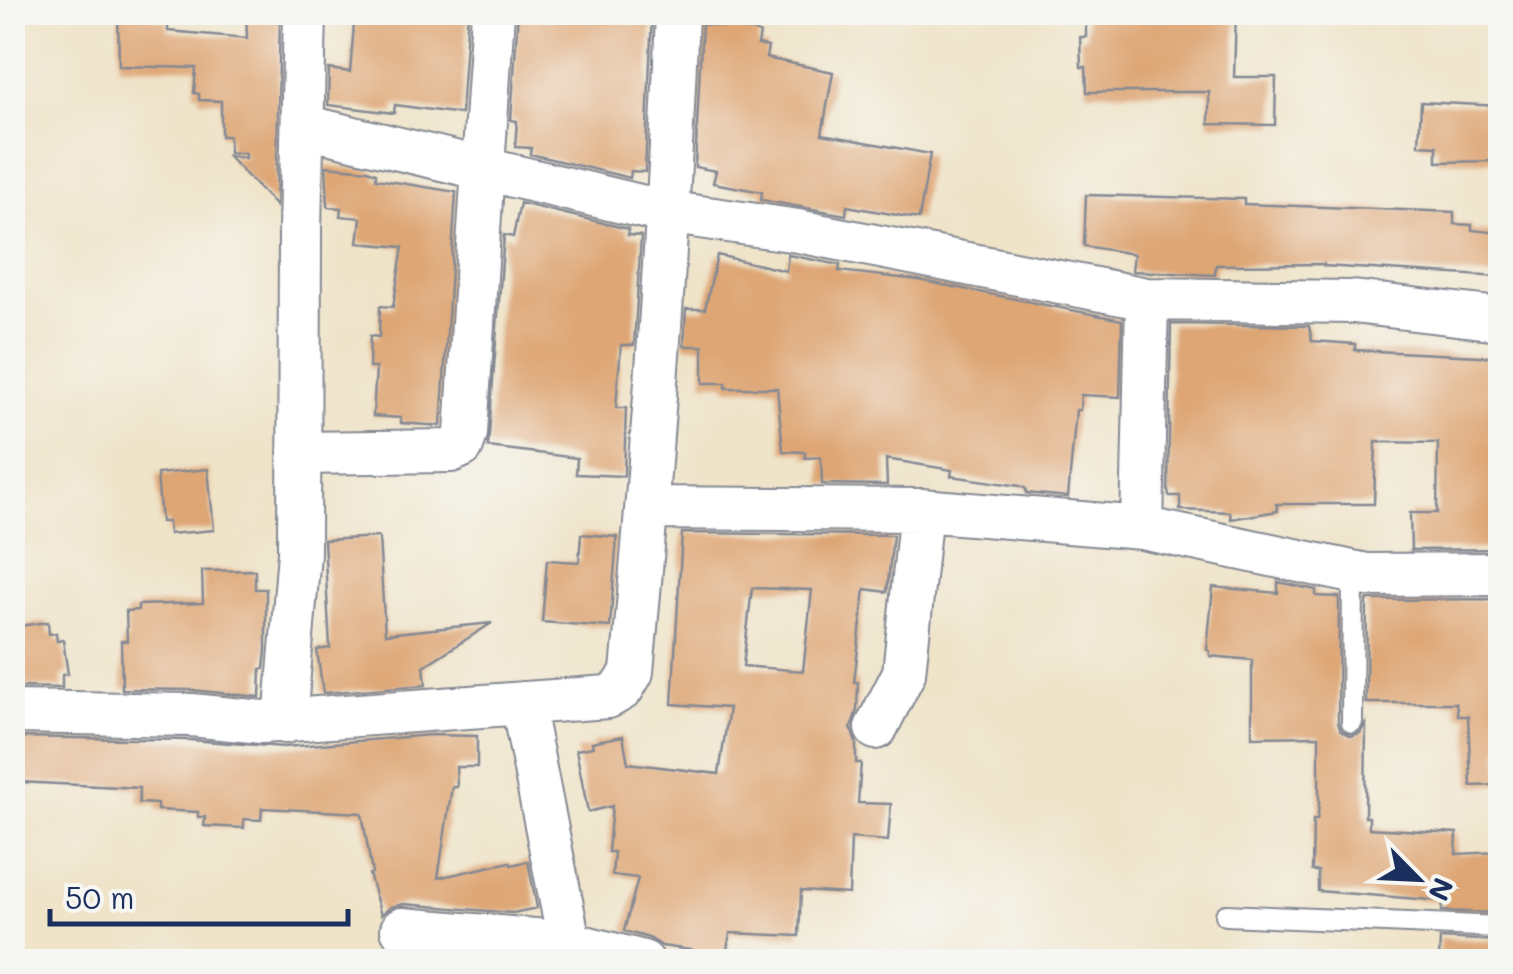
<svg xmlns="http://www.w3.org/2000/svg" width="1513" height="974" font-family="Mali,sans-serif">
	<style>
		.building { fill: #dea675; fill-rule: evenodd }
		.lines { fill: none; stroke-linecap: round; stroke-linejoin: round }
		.lane-casing { stroke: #858993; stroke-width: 24 }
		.street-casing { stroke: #858993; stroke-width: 46 }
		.lane { stroke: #fff; stroke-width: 20 }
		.street { stroke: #fff; stroke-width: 42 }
	</style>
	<rect width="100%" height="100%" fill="#f6f6f2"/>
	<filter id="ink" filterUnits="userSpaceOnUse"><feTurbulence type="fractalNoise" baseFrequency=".01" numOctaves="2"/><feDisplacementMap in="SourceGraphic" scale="20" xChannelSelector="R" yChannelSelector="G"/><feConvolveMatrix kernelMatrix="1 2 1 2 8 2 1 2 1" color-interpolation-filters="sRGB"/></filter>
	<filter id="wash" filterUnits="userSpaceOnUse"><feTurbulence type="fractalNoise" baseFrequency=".0048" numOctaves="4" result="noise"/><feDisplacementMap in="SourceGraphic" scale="40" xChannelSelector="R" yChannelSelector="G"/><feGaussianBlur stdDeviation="2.25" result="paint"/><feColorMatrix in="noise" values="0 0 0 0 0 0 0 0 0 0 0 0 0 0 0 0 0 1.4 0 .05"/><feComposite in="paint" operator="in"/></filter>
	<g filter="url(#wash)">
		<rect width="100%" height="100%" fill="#efe3c8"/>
		<g id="blocks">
			<path class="building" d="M118 12H154L155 19 168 20V31L247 38 246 12H280L276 206 228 156 245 158V153H229V136H221V101L199 100V94L194 93 196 68 119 66Z
				M355 12H468L461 114 395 105 394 113 328 105 329 69 350 72Z
				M518 12 652 15 645 172 631 171 630 178 530 154 531 148 515 147 517 121 511 120Z
				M1086 12H1236L1234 77H1276L1275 125 1209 124V92H1087L1086 67H1081L1080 37H1086Z
				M702 24 755 31 760 34 758 45 768 47 766 58 833 72 822 134 930 154 919 219 847 206 846 215 761 200 762 192 713 183 716 171 695 167Z
				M1421 102 1500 106V161L1437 162V146L1419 145Z
				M326 166 368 170 376 173V179L456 192 441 426 401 423V418L373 416 376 368H369L370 336 379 337 380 306 393 307 403 247 358 243 361 218 340 216 341 208 328 207Z
				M1086 195 1244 199V204L1454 212V224L1472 225V230L1500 233V277L1324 266V264L1216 265 1215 275 1132 271 1134 254 1084 246Z
				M520 203 628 229V235L641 236 634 345H621L616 408H626L624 476 576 474 577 458 488 447 504 235 513 237Z
				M717 255 786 271 788 255 794 256 840 265 839 271 918 280 1122 320 1120 397 1081 395 1080 410H1076L1068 497 1026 493V489L1020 486 951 476 952 470 886 459 887 485 822 484 821 457 805 458V452L783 451 777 388H726V383H703V346H684L686 309H705Z
				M1171 324 1309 326 1312 341 1355 344V350L1500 357V549L1411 550 1410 513H1437L1438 443 1376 442 1374 504H1276L1278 511 1231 519 1230 512 1180 510V496H1169L1168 490Z
				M208 469 214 530 169 534 168 522H161L157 474Z
				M682 533 893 535 887 592 865 589 854 682H858L857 710 851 728 856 743V763H861L858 803 891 804 888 841 851 838 849 894 801 891 799 936 730 933 726 955 662 946 649 938 624 931 638 878 612 875 614 852H608L612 806 588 812 576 750 593 747 592 742 623 736 628 763 719 774 729 708 672 704ZM752 588 812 590 803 671 743 666Z
				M581 534 617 537 610 627 542 622 547 560 579 562Z
				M379 537 385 634 492 623 424 666 426 685 323 693 317 650 330 648 324 540Z
				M255 570V589H266V650L264 669H261L260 697 192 690 122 689 121 641H127L126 611 138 610V605L203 603 202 571Z
				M1278 582 1316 590V596L1339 597 1338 722 1341 730 1351 736 1360 733 1366 723 1365 817H1369V828L1457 833 1456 854 1500 852V913L1442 911 1443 901 1318 891V871H1312L1313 820H1317L1319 806V736L1252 737V660L1210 656V651L1207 650 1213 587 1278 593Z
				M1500 599V785L1471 786 1468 716H1458L1456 703H1366L1367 600Z
				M48 622 49 634 56 633 57 641 63 640 68 674 62 675V688L14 687 12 627Z
				M431 735 477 736V767H456L457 787H452L438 878 510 862 511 865 528 861 537 908 513 913 404 904 391 907 381 915 369 874 372 873 362 813 262 808 261 820 244 819V828L204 826 205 817H198V812L157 810V804L139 803V788L18 782V779H12V737L190 740 284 747Z
				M1440 938 1500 941V962H1439Z"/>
		</g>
	</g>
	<g filter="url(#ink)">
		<use href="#blocks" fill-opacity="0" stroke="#858993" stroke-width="2.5"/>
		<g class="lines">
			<g class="lane-casing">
				<path id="lane" d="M1352 722 1353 572
					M1226 915 1500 927"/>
			</g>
			<g class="street-casing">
				<path id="street" d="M303 126 665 212 798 231 1147 299 1353 302 1500 319
					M299 453 451 451 462 446 466 433 493 12
					M647 508 921 510 1142 528 1367 575 1500 574
					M1142 528 1147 299
					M522 703 573 962
					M12 712 191 715 262 722 608 697 622 689 632 672C652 453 669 232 677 12
					M285 722 299 553 300 231 305 12
					M876 728 904 673 921 510
					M402 929 570 943 643 962"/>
			</g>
			<use href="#lane" class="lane"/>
			<use href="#street" class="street"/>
		</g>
	</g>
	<rect width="1513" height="974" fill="none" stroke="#f6f6f2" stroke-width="50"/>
	<g transform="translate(1418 879) rotate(114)" stroke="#f6f6f2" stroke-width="8" paint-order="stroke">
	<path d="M0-8L18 38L0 25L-18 38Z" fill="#1b2f5e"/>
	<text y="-15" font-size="28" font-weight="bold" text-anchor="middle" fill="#1b2f5e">N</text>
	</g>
	<path d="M50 909v15h298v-15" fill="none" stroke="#1b2f5e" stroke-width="5"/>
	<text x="65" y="909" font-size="30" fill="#1b2f5e" stroke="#f6f6f2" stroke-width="8" paint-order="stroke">50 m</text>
</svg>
